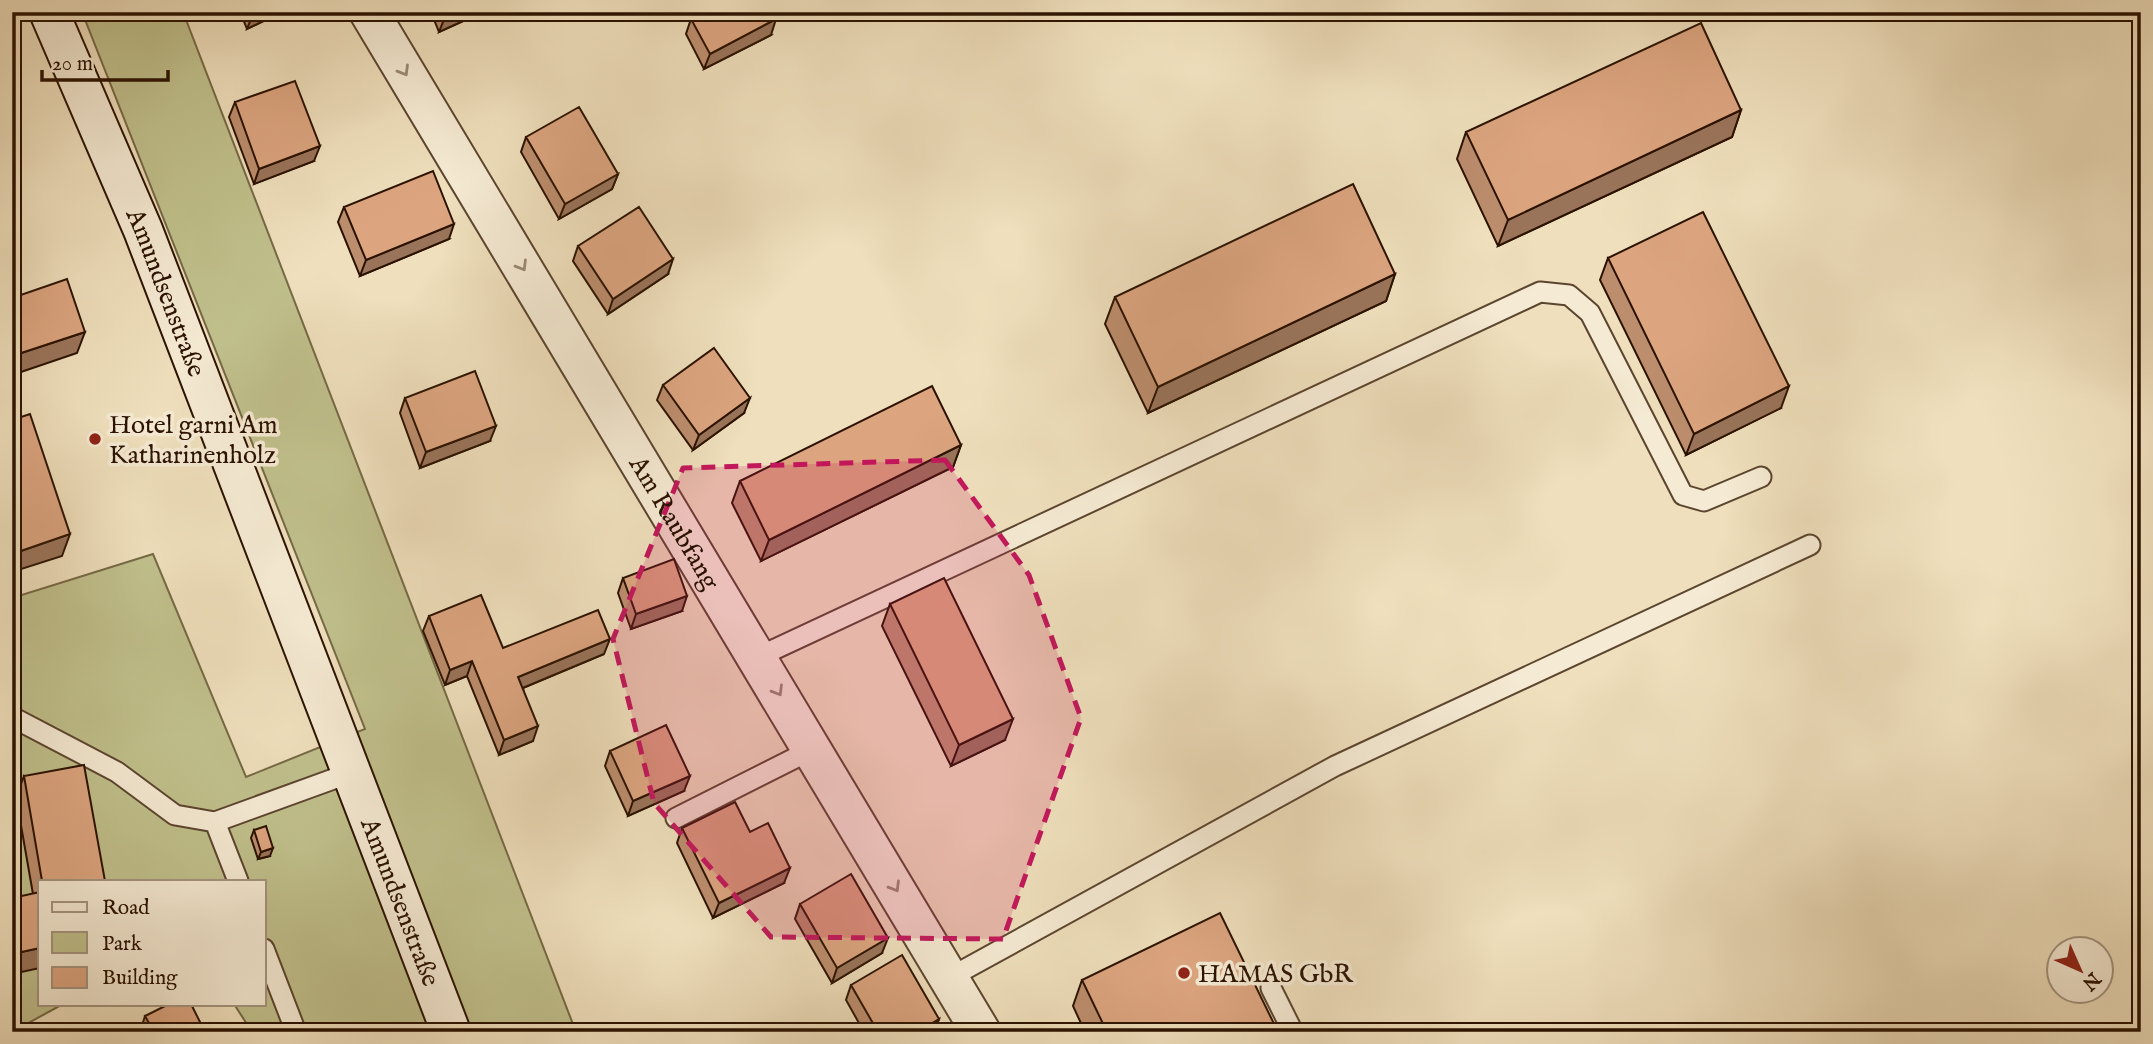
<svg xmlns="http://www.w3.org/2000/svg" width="2153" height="1044" font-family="'IM FELL English',serif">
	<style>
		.green { fill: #c0c08c; stroke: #766946; stroke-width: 2 }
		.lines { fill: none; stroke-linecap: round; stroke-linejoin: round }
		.lane-casing { stroke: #5c452f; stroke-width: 23 }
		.street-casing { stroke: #5c452f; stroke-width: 42 }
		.secondary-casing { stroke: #2b1200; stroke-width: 42 }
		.lane { stroke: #f5ead3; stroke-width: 19 }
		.street { stroke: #f5ead3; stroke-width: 38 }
		.secondary { stroke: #f5ead3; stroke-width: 38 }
		.wall { fill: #bd8e6e; stroke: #2b1200; stroke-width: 2 }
		.shaded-wall { fill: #9a745a; stroke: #2b1200; stroke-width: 2 }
		.building { fill: #dca580; stroke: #2b1200; stroke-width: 2 }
		.oneway { stroke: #9a8974 }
		.marked { fill: #c2185b; fill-opacity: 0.2; stroke: #c2185b; stroke-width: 5; stroke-dasharray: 14 9; stroke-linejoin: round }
		.poi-dot { fill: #8f2418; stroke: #f5ead3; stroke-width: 2.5 }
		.labels { text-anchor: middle; stroke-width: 7; stroke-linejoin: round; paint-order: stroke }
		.street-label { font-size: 26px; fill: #2b1200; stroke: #f5ead3 }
		.poi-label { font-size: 26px; fill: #2b1200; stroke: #f5ead3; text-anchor: start }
	</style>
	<rect width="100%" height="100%" fill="#efdfbc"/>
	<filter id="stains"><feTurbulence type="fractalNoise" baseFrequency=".00286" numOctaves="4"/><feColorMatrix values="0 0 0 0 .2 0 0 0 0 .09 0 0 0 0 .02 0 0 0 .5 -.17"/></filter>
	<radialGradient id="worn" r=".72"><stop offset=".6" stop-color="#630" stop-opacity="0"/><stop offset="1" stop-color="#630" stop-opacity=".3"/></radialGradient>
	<path class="green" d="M82 12H183L576 1032H252L234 1004H264V881H40V1004H63L12 1032V598L153 554 246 777 365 729Z"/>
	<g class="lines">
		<g class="lane-casing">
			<path id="lane" d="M758 657 1540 292 1569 295 1590 313 1683 495 1704 501 1761 477
				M12 717 117 772 175 815 215 822 350 773
				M676 818 813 749
				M215 822 238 881
				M264 949 296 1032
				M949 978 1335 766 1810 545
				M1271 988 1293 1032"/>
		</g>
		<g class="street-casing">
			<g id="street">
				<path id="s1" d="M369 12 981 1032"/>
			</g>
		</g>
		<g class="secondary-casing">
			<g id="secondary">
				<path id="s2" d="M49 12 143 230 451 1032"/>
			</g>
		</g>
		<use href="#lane" class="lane"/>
		<use href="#street" class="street"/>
		<use href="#secondary" class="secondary"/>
	</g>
	<path class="wall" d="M240 12H282L247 29Z
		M431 12H483L439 32Z
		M2134 12H2141V35Z
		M691 19 771 35 704 69 686 34Z
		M235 102 314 161 254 184 229 117Z
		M1741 110 1732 137 1498 246 1457 159 1466 132Z
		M526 137 618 174 612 189 559 219 521 152Z
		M344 207 449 239 360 276 338 222Z
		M578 246 668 274 608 314 573 261Z
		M1608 258 1781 408 1686 455 1600 280Z
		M1395 274 1386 301 1148 413 1105 324 1115 297Z
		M663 385 744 413 693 450 657 400Z
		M405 398 490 441 420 468 400 413Z
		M961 445 953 467 761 561 732 503 740 481Z
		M623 578 682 611 631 629 618 593Z
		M890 604 1005 740 951 766 882 626Z
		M429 616 503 648 604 654 523 688 533 741 499 755 467 676 445 685 423 631Z
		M610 751 684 791 628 816 605 766Z
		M24 776 105 881H40V968L33 894 16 797Z
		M682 828 784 883 713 918 677 843Z
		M254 830 270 856 258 859 251 838Z
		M800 904 882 953 832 983 795 919Z
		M1082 980 1278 1032H1085L1073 1006Z
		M851 985 939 1019 934 1032H864L846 1000Z
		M145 1016 205 1032H140Z"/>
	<path class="shaded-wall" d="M256 12H282L247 29 253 14Z
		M455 12H483L439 32 445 17Z
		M776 19 771 35 704 69 710 54Z
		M1741 110 1732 137 1498 246 1508 220Z
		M320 146 314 161 254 184 259 169Z
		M618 174 612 189 559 219 565 204Z
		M454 224 449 239 360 276 366 260Z
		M673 259 668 274 608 314 613 299Z
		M1395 274 1386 301 1148 413 1158 387Z
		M85 332 77 353 12 375V356Z
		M1789 386 1781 408 1686 455 1694 434Z
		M750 398 744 413 693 450 699 435Z
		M496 426 490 441 420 468 426 452Z
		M961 445 953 467 761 561 769 540Z
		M70 534 62 556 12 572V554Z
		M687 596 682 611 631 629 636 614Z
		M610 639 604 654 513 692 518 677Z
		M472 661 467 676 445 685 450 670Z
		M1013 719 1005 740 951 766 959 745Z
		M538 726 533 741 499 755 504 740Z
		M690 776 684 791 628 816 633 801Z
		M273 848 270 856 258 859 261 852Z
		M790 868 784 883 713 918 719 903Z
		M888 938 882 953 832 983 837 968Z
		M40 948V968L12 974V954Z
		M939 1019 934 1032H917Z"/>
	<path class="building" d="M443 12H455L445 17Z
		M704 12H772L776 19 710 54 691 19Z
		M1701 23 1741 110 1508 220 1466 132Z
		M295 81 320 146 259 169 235 102Z
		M579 107 618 174 565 204 526 137Z
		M433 171 454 224 366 260 344 207Z
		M1353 184 1395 274 1158 387 1115 297Z
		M639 207 673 259 613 299 578 246Z
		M1703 212 1789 386 1694 434 1608 258Z
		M67 279 85 332 12 356V298Z
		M714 348 750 398 699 435 663 385Z
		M475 371 496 426 426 452 405 398Z
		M932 386 961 445 769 540 740 481Z
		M30 414 70 534 12 554V420Z
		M674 559 687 596 636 614 623 578Z
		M944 578 1013 719 959 745 890 604Z
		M481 595 503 648 598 610 610 639 518 677 538 726 504 740 472 661 450 670 429 616Z
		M666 725 690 776 633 801 610 751Z
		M84 765 105 881H42L24 776Z
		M735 802 750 832 768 823 790 868 719 903 682 828Z
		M266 826 273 848 261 852 254 830Z
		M851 874 888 938 837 968 800 904Z
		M40 892V948L12 954V898Z
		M1220 913 1278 1032H1107L1082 980Z
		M902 955 939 1019 917 1032H878L851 985Z
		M169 1004H191L205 1032H154L145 1016Z"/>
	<defs><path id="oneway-chevron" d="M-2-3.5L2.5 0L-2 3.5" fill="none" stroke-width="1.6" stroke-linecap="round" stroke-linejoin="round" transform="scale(1.75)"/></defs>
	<g class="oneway">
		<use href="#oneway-chevron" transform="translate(404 71) rotate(59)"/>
		<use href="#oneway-chevron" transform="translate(522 266) rotate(59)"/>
		<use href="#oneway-chevron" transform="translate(778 691) rotate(59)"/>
		<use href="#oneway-chevron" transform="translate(895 887) rotate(59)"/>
	</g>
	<path class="marked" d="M945 460 1029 575 1081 718 1003 939 771 937 654 803 613 639 683 468Z"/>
	<g class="poi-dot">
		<circle cx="95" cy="439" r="7"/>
		<circle cx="1184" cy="973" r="7"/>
	</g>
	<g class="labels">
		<g class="street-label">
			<text dy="9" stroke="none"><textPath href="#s2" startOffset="304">Amundsenstraße</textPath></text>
			<text dy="9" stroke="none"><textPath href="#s1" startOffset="595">Am Raubfang</textPath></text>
			<text dy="9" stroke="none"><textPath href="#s2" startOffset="957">Amundsenstraße</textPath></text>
		</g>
		<g class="poi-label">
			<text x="109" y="433">Hotel garni Am<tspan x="109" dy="30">Katharinenholz</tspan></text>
			<text x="1198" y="982">HAMAS GbR</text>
		</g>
	</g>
	<rect width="2153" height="1044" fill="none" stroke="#efdfbc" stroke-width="42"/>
	<rect x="14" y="14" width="2125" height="1016" fill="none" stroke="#2b1200" stroke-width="3.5"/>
	<rect x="21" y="21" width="2111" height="1002" fill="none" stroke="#2b1200" stroke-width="2"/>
	<rect x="38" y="880" width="228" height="126" fill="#f5ead3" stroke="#a4947f" stroke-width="2"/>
	<rect x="52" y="902" width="35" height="10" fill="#f5ead3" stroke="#a4947f" stroke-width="2"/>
	<text x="102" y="914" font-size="21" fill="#2b1200">Road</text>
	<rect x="52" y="932" width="35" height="21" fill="#c0c08c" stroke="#a4947f" stroke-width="2"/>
	<text x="102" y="950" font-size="21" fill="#2b1200">Park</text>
	<rect x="52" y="967" width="35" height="21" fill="#dca580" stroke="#a4947f" stroke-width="2"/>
	<text x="102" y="984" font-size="21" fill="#2b1200">Building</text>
	<g transform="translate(2080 970) rotate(135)"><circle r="33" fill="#f5ead3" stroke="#a4947f" stroke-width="2"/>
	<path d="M0-5L12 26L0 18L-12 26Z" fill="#8f2418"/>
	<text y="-10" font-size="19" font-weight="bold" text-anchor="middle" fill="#2b1200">N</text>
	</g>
	<path d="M42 70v10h126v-10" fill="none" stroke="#2b1200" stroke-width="3.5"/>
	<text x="52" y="70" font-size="21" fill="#2b1200" stroke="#f5ead3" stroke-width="5" paint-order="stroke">20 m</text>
	<rect width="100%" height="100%" filter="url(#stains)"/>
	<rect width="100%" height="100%" fill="url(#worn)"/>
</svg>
